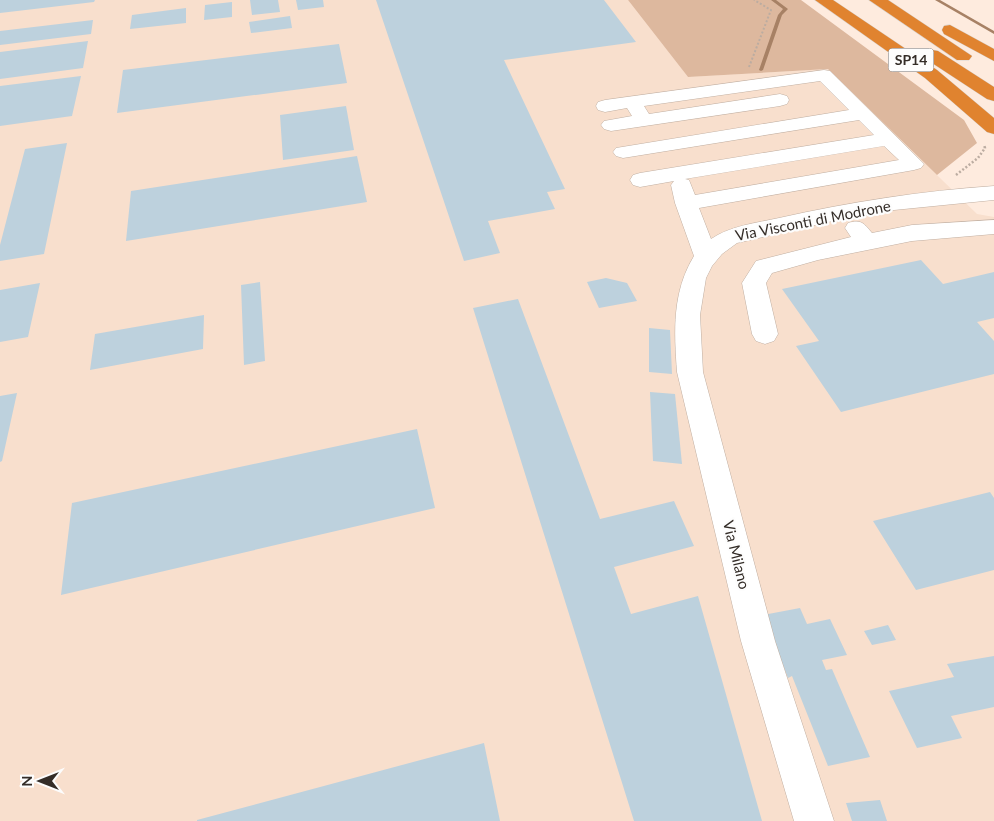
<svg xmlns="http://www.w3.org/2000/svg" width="994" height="821" font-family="Lato,sans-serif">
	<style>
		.built { fill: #f8dfcd }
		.green { fill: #ddb89e }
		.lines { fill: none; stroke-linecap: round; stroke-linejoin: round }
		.stream { fill: #a78165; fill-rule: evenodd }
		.building { fill: #bdd1dd }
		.minor-casing { stroke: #c0afa2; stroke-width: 1 }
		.highway-casing { stroke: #d6d5d4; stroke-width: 1 }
		.path-far1 { stroke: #bbaca1; stroke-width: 2; stroke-dasharray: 2 2; stroke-linecap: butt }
		.path { stroke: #bbaca1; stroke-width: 2.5; stroke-dasharray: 2 2; stroke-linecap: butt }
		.minor { fill: #fff; fill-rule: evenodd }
		.highway { fill: #e0832f; fill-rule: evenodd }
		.labels { text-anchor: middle; stroke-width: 4.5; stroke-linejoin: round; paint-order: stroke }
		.shield { fill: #fdfdfd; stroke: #706b68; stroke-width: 1 }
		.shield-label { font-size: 14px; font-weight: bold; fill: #342d28 }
		.street-label { font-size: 15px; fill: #342d28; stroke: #fdfdfd }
	</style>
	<rect width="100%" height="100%" fill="#feebde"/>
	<path class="built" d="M0 0H628L688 77 828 69 977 214 994 217V821H0Z"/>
	<path class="green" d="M628 0H801L964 120 977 143 937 175 828 69 688 77Z"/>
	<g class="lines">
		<path class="stream" d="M771 0H776L788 9 782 15 763 70 761 71 759 70 778 15 783 9Z
			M935 0H940L994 31V34Z"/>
	</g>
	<path class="building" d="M0 0H95L94 2 0 13Z
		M250 0H278L280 12 252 15Z
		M296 0H323L324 7 298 10Z
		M376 0H604L636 42 504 60 565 189 547 192 555 209 488 221 500 253 464 261Z
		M232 2V17L204 20 205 5Z
		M186 8V23L130 29 132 15Z
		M290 16 292 28 251 33 249 22Z
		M93 20 91 34 0 45V31Z
		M88 41 83 68 0 79V52Z
		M339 44 347 83 117 113 123 70Z
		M81 76 72 116 0 126V86Z
		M346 106 354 150 283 160 280 115Z
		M67 143 44 254 0 261V245L25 149Z
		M357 156 367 202 126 241 131 191Z
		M921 260 943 284 994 272V318L977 322 994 341V374L841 412 796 346 819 341 782 289Z
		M606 278 627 283 637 301 599 308 587 282Z
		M260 282 265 361 244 365 241 285Z
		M40 283 28 337 0 342V290Z
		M518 299 600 519 674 501 694 546 614 567 631 614 698 596 762 821H634L473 308Z
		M204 315 203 349 90 370 95 334Z
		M649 328 670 330 672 374 649 372Z
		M650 392 675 394 682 464 653 461Z
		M17 393 2 461 0 462V396Z
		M417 429 435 508 61 595 72 503Z
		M990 492 994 498V570L916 590 873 521Z
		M800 608 807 624 830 619 847 655 822 660 826 670 832 669 870 757 828 766 792 676 788 678 763 615Z
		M888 625 896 640 872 645 864 631Z
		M994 656V707L951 716 962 738 917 748 889 691 954 677 947 664Z
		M484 743 500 821H197V820Z
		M880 800 887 821H852L846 803Z"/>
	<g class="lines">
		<g class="minor-casing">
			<path id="minor" d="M824 70 830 71 924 164 921 168 914 170 699 208 711 239C730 226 756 223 779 218 850 202 921 191 994 186V200L894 210 828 222 737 243 722 254 712 266 706 278 700 315 703 372 775 641 834 821H794L741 641 677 372C674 331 672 292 694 256L675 203 671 185 674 181 640 187 633 185 630 180 633 175 640 173 874 135 859 120 623 158 616 156 613 152 616 148 849 110 820 81 644 106 649 114 780 94 787 96 789 100 787 104 780 106 611 131 604 129 601 125 604 121 632 116 627 108 605 112 598 110 596 106 598 102 605 100ZM884 146 899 160 695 195 689 180 685 179Z
				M994 220V234L912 241 818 260 772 273 766 283 778 334 774 341 765 344 756 341 752 334 742 283 756 261 851 237 845 228 848 223C861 219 864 223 872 233L912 225Z"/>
		</g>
		<g class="highway-casing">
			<path id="highway" d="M815 0H833L937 70 994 118V134L987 132 925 78Z
				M869 0H888L972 56 969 60H957Z
				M950 25 994 49V61L944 34 942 30 944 26Z
				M932 50 938 51 994 87V101L987 99 926 59 923 55 926 51Z"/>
		</g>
		<path class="path-far1" d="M749 67 771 10 754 0"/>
		<path class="path" d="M956 175 978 158 985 148 984 145"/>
		<use href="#minor" class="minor"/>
		<use href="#highway" class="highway"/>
	</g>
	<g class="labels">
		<rect class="shield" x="888.5" y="48.5" width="45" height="23" rx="4"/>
		<g class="shield-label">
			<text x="911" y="65">SP14</text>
		</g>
		<g class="street-label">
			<text transform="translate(813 221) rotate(-11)" y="5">Via Visconti di Modrone</text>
			<text transform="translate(736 555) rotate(76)" y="5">Via Milano</text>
		</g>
	</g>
	<g transform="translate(40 781) rotate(270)" stroke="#fdfdfd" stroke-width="4" paint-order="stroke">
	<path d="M0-4L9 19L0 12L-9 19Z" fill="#342d28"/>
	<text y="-8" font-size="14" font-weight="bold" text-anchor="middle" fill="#342d28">N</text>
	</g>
</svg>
